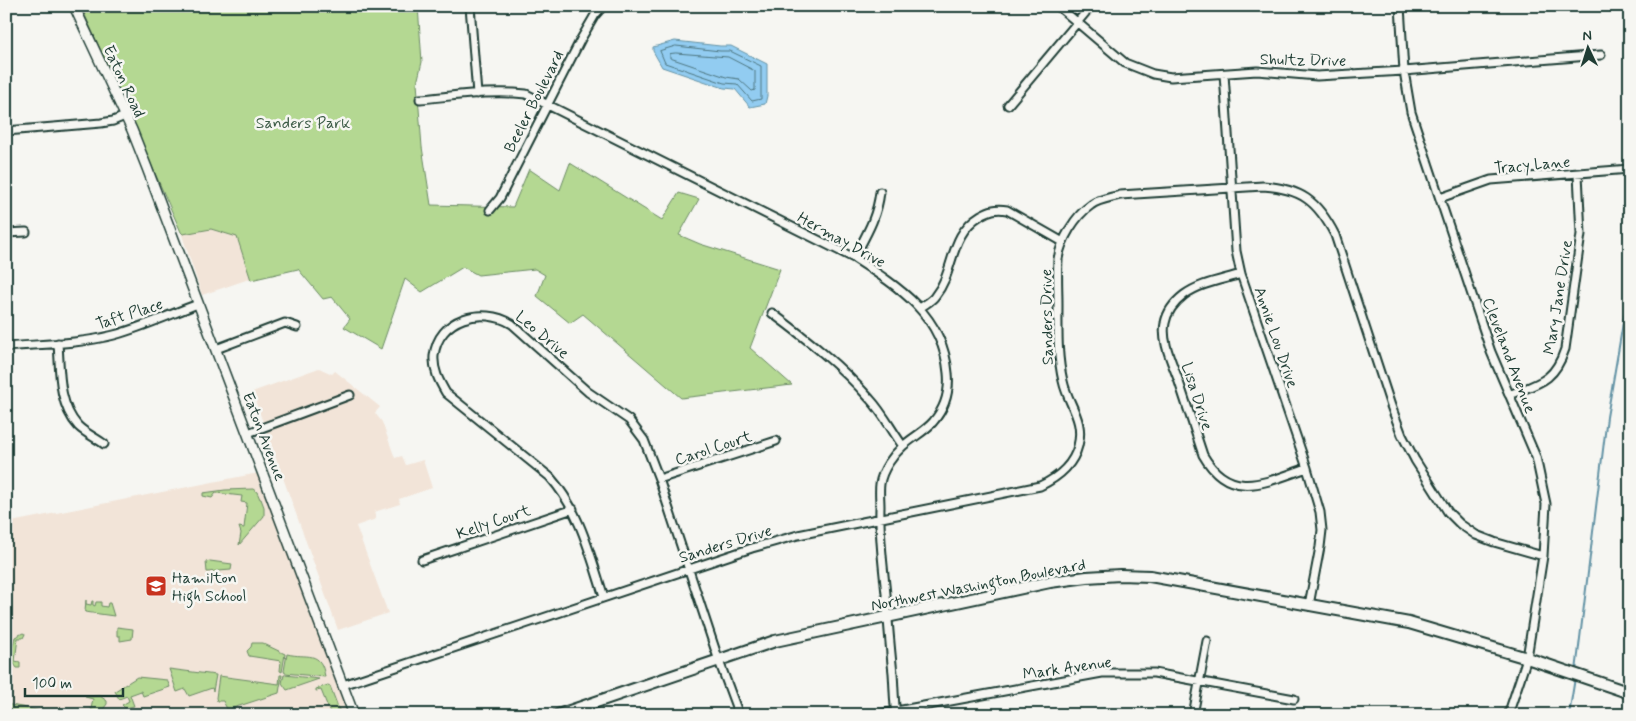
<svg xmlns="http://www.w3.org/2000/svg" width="1636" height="721" font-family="Mynerve,sans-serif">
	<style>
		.built { fill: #f2e4d8 }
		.green { fill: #b4d892; stroke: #6a8a63 }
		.water { fill: #92ccf1; stroke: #6493a5 }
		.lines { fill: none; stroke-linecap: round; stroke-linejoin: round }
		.shore { stroke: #4d7680; stroke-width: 1 }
		.stream { stroke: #6493a5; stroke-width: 2 }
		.minor-casing { stroke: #1f3d34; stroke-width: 11 }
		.tertiary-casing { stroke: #1f3d34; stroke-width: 12 }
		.secondary-casing { stroke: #1f3d34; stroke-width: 14 }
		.minor { stroke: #f6f6f2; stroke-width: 7 }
		.tertiary { stroke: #f6f6f2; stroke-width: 9 }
		.secondary { stroke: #f6f6f2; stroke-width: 10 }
		.labels { text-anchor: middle; stroke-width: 5; stroke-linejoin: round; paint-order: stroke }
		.street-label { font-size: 16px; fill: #1f3d34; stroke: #f6f6f2 }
		.park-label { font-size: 16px; fill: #3d5c47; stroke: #f6f6f2 }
		.poi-label { font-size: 16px; fill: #1f3d34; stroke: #f6f6f2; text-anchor: start }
	</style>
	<rect width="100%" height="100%" fill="#f6f6f2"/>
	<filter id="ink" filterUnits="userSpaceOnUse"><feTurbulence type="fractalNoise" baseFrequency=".02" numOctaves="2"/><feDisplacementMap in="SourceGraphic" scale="10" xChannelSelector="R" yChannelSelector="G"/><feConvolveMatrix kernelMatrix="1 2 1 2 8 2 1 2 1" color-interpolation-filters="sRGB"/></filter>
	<g filter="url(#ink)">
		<path class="built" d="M233 214 255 277 202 295 181 232Z
			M319 368 332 374 335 371 380 407 375 413 382 422 395 458 402 456 406 465 423 460 432 488 399 499 400 504 374 512 376 519 356 526 388 613 338 630 252 392Z
			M263 472 354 715H6V523Z"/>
		<path class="green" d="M81 6H418L422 62 417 83 422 147 431 205 513 207 529 169 560 190 570 163 662 220 679 193 699 199 679 235 700 244 780 269 750 348 792 385 681 398 583 314 570 323 537 296 545 275 535 269 478 275 463 267 422 292 405 279 381 349 344 327 350 319 332 297 323 299 298 269 251 280 237 237 211 229 183 234 181 232Z
			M253 489 257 492 260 499H261L264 507V516L239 545 241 533 239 527 244 528 247 503 241 502 242 496 216 493 212 498 203 496V493L225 490Z
			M210 561 232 564 231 570 207 572 206 562Z
			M86 600V604L91 605 92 601H93V605L95 606 96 602H101V606L107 607 108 603H110L114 616 85 612Z
			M117 627 133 629 132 639 120 641V636H117Z
			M23 633 25 634 23 638H18L15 661 20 662V668H17C8 656 12 650 15 637Z
			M252 643H262L285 654 282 672 280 671 281 661 249 656 247 651 251 647Z
			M287 654C307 659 321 649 325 677L285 673 284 671Z
			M169 669 216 675 213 691 212 688 189 696 185 689 177 692Z
			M280 675H282L279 693 230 709H227L223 701H217L216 698 219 676 279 684Z
			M284 675H285L319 679 287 690 282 683Z
			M137 677 167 680 170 687 143 696 141 691 130 695 134 706 125 708 122 705 129 701 127 696 119 699 115 691Z
			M328 685 330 686 341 715H331L321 690 316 691V689Z
			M100 696 107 701V704L99 715 91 709 93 699 85 697Z
			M6 704 62 715H20L6 712Z"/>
		<path class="water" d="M675 41 720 46H731L767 64V96L765 104 750 107 735 89 724 88 662 67 653 51V47Z"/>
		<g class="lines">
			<path class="shore" d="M676 46 720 51H730L761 66V99L752 101 737 84 724 83 665 63 660 51Z
				M676 53 728 57 755 71V90L752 91 739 79 726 77 670 58V54Z"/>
			<path class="stream" d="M1576 671 1607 417 1630 282
				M1569 715 1575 678"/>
			<g class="minor-casing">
				<path id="minor" d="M470 6 477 94
					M1058 6 1125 63 1153 74 1171 77 1257 71 1317 76 1404 71 1601 55
					M1400 6 1404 71 1411 112 1491 352 1536 457 1546 504 1543 556 1527 658 1508 715
					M1224 74 1236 251 1241 274 1307 468 1320 512 1322 530 1320 547 1309 605
					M420 99C455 96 491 90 526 94L854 258C899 287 943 315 948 373 950 392 945 408 933 422 924 432 913 437 903 446 893 455 882 470 880 484 879 491 880 499 880 507 879 536 883 565 886 594 888 620 890 647 893 673 894 687 894 701 896 715
					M1008 105 1091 6
					M6 131 101 123 113 121 125 116
					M1440 198 1491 180 1630 169
					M490 210 500 198 581 39 595 15 603 6
					M6 233 26 232
					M854 258C866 235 877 218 880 192
					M1241 274C1222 280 1200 283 1184 295 1175 302 1167 312 1165 323 1161 342 1173 364 1179 382 1187 406 1195 430 1203 455 1230 502 1266 482 1307 468
					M920 308C925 304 932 301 935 296 956 270 948 235 981 215 990 210 996 208 1007 210L1063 242
					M772 313C807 339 841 366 870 399 883 413 892 431 903 446
					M58 343C60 371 58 404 78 426 85 433 96 438 104 444
					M6 347C42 344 79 344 114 335 143 327 171 314 198 304
					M216 349 285 323 297 327
					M1509 395C1539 383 1554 382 1565 349L1581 234 1578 174
					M248 433 350 395
					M659 479 776 441
					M422 560 573 509
					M604 597C590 554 580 511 550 477L446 393C439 381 433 370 434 356 438 318 482 306 512 324L588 392 629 420 644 440 659 479 719 661 739 715
					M343 685 752 548 798 535 1040 486C1057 478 1073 466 1078 446 1085 419 1068 405 1063 381 1057 356 1058 331 1058 305 1058 290 1057 274 1058 259 1061 240 1075 216 1091 205 1099 199 1110 198 1120 195L1263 186C1301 189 1317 200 1335 235L1391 406 1402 435 1415 460 1448 512 1460 524 1476 535 1494 542 1543 556
					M875 715 1102 673H1154L1294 699
					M1193 715 1207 641"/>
			</g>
			<g class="tertiary-casing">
				<path id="tertiary" d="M74 6 132 130 147 168 354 715"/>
			</g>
			<g class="secondary-casing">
				<path id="secondary" d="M558 715 775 641 1050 582 1087 577 1120 575 1150 576 1409 623 1527 658 1630 693"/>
			</g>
			<use href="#minor" class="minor"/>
			<use href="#tertiary" class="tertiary"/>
			<use href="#secondary" class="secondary"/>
		</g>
	</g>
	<defs>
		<g id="school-square" transform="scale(1.125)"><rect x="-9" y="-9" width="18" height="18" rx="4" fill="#c8321e" stroke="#f6f6f2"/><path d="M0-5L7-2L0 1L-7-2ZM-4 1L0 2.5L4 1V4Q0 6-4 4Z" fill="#fff"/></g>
	</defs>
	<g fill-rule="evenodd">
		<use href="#school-square" x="156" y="586"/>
	</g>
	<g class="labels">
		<g class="street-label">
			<text transform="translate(1303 59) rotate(1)" y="6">Shultz Drive</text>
			<text transform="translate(125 81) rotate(65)" y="6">Eaton Road</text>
			<text transform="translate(533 101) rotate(-63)" y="6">Beeler Boulevard</text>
			<text transform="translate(1532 164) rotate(-5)" y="6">Tracy Lane</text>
			<text transform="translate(842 239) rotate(29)" y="6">Hermay Drive</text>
			<text transform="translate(1557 297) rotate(-81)" y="6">Mary Jane Drive</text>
			<text transform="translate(129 313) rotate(-18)" y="6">Taft Place</text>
			<text transform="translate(1046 317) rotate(-91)" y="6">Sanders Drive</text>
			<text transform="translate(543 334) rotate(40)" y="6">Leo Drive</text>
			<text transform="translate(1277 337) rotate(71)" y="6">Annie Lou Drive</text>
			<text transform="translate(1510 355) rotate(69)" y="6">Cleveland Avenue</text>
			<text transform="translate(1198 396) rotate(72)" y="6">Lisa Drive</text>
			<text transform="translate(265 436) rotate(69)" y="6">Eaton Avenue</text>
			<text transform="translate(713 447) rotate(-18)" y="6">Carol Court</text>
			<text transform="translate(493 521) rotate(-19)" y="6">Kelly Court</text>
			<text transform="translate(725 543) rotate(-17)" y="6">Sanders Drive</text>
			<text transform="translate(978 584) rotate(-11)" y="6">Northwest Washington Boulevard</text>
			<text transform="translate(1067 667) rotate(-8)" y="6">Mark Avenue</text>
		</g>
		<g class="park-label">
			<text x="303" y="128">Sanders Park</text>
		</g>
		<g class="poi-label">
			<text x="172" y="583">Hamilton<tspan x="172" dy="18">High School</tspan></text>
		</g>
	</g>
	<rect width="1636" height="721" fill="none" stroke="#f6f6f2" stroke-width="25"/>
	<rect x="12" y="12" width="1611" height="696" fill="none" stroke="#1f3d34" stroke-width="2" filter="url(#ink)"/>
	<g transform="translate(1588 48) rotate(356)" stroke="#f6f6f2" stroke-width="4" paint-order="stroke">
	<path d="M0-4L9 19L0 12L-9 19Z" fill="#1f3d34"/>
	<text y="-8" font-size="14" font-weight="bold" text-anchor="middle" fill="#1f3d34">N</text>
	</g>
	<path d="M25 688v8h98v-8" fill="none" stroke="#1f3d34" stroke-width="2.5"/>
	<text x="32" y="688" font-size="15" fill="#1f3d34" stroke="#f6f6f2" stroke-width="4" paint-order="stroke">100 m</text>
</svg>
